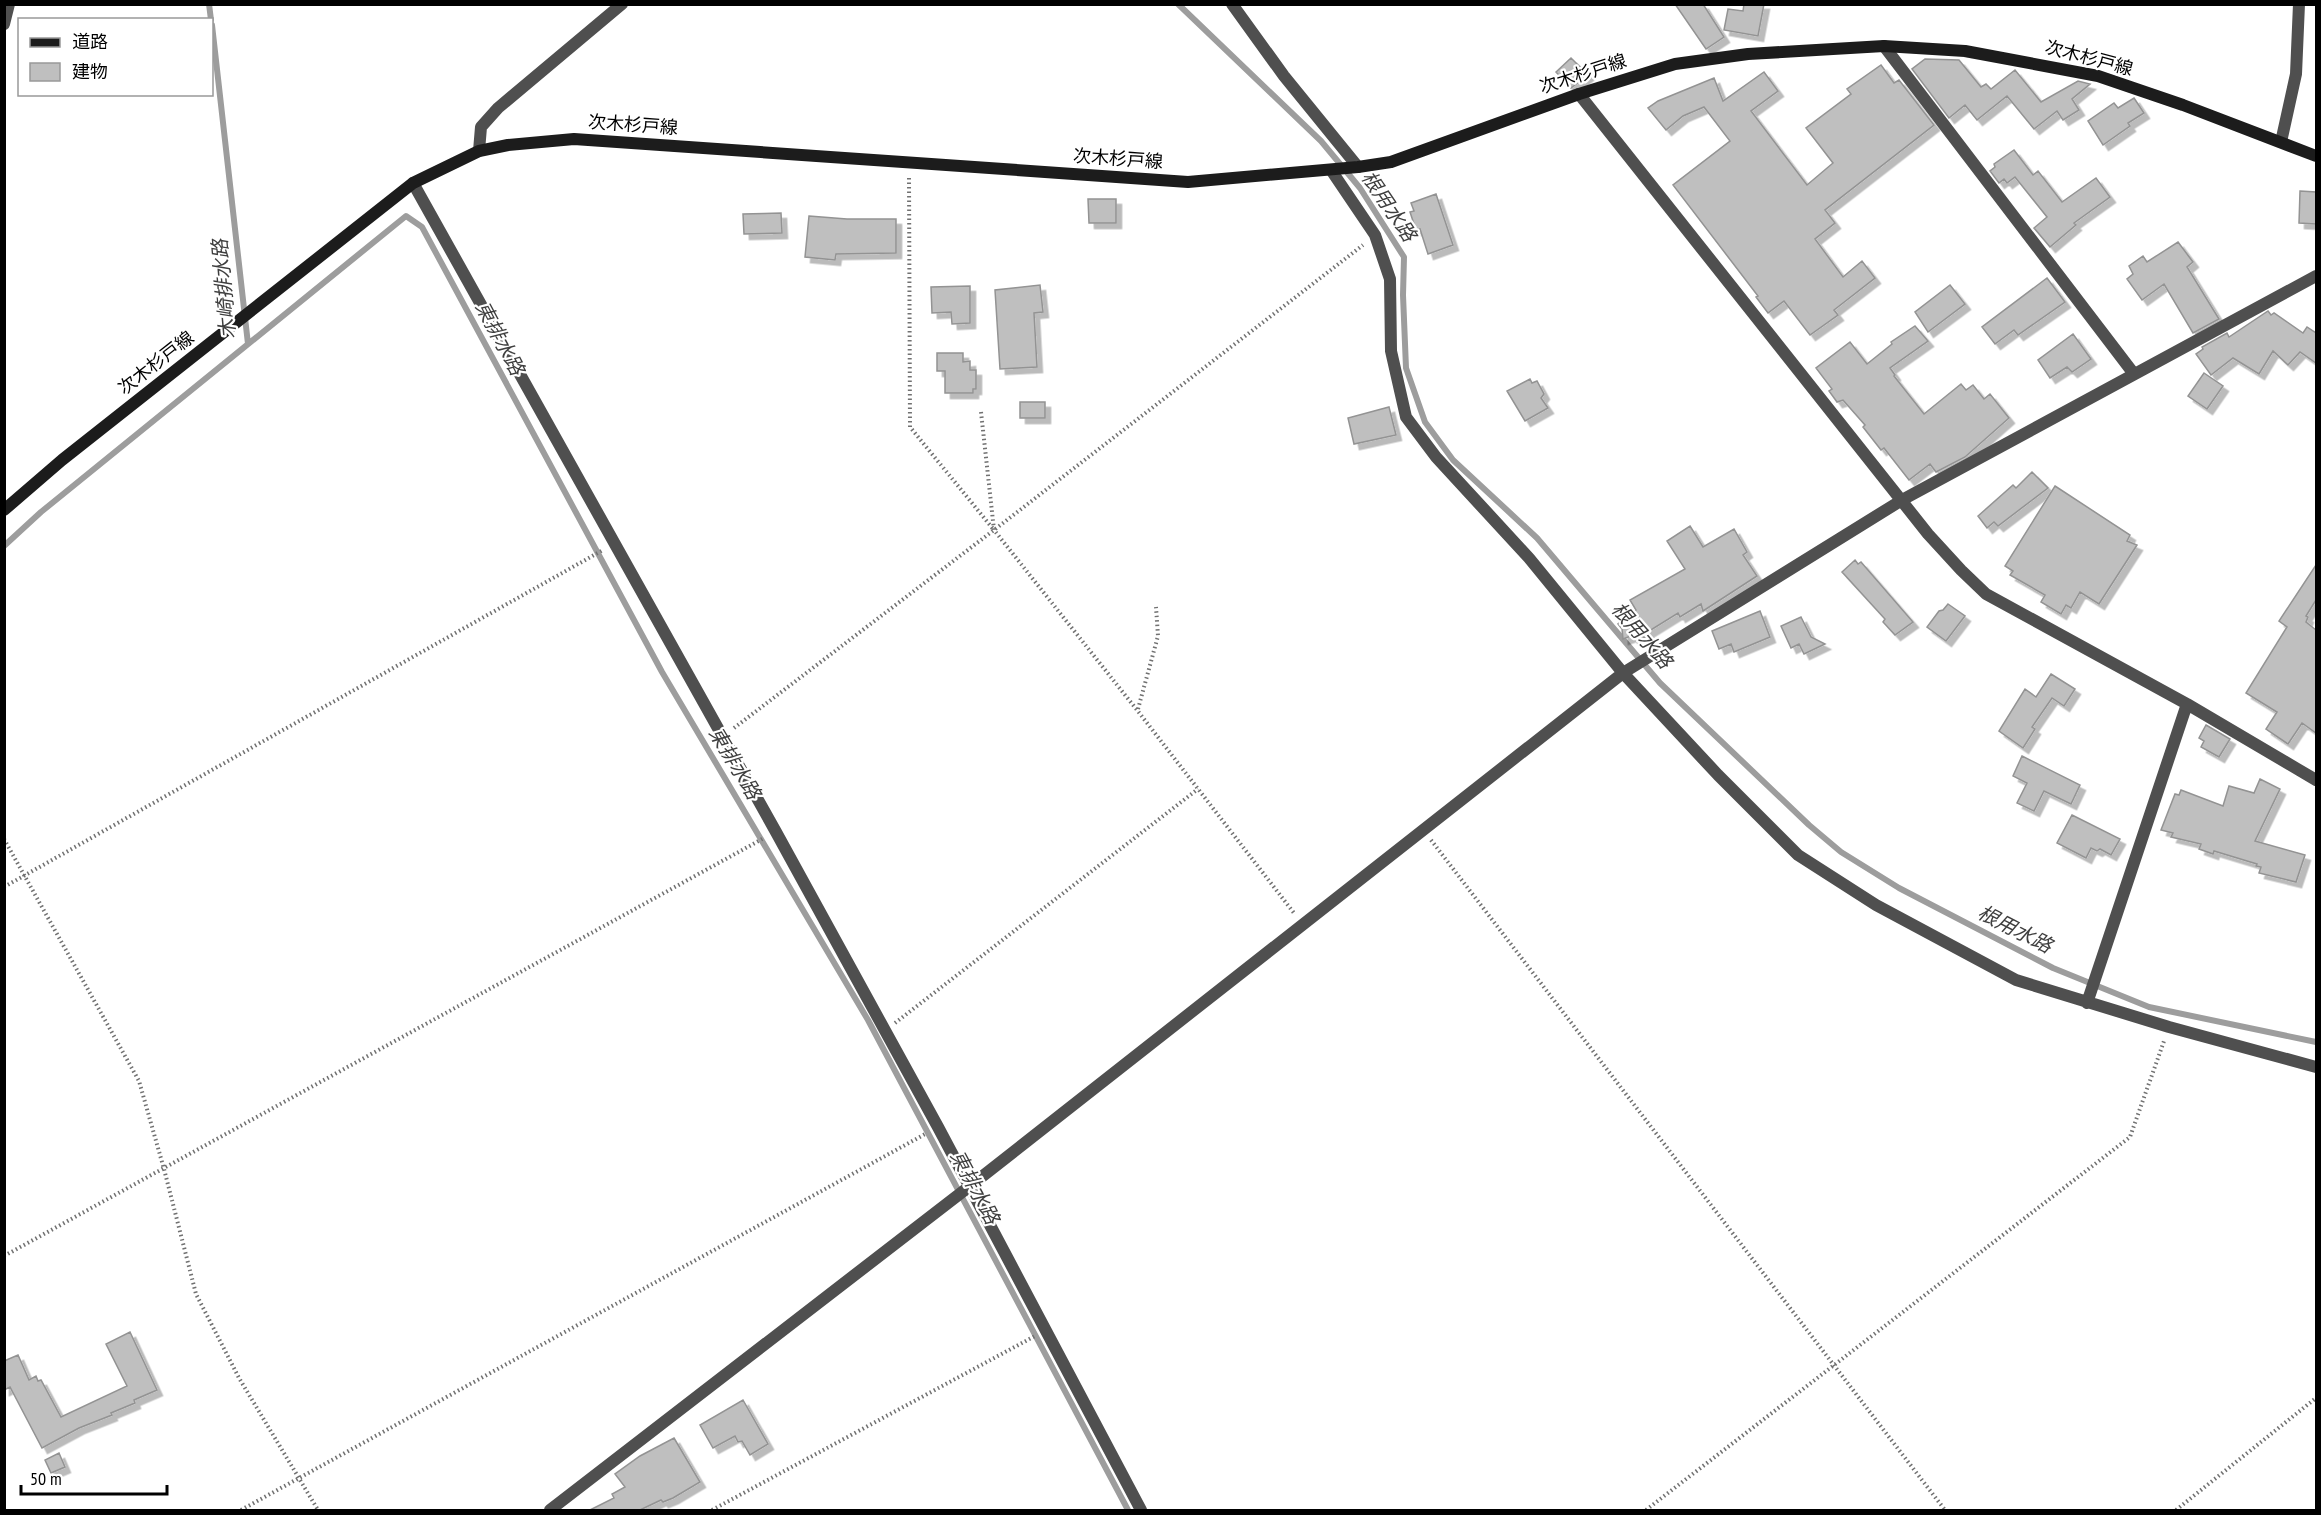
<svg xmlns="http://www.w3.org/2000/svg" width="2321" height="1515" font-family="'PT Sans Narrow','Noto Sans JP',sans-serif">
	<style>
		.lines { fill: none; stroke-linecap: round; stroke-linejoin: round }
		.stream { stroke: #9d9d9d; stroke-width: 6 }
		.building { fill: #bfbfbf; stroke: #939393; stroke-width: 1.5; filter: url(#shadow) }
		.path { stroke: #717171; stroke-width: 4; stroke-dasharray: 1.5 3; stroke-linecap: butt }
		.minor { stroke: #4f4f4f; stroke-width: 12 }
		.secondary { stroke: #1c1c1c; stroke-width: 12 }
		.labels { text-anchor: middle; stroke-width: 4.5; stroke-linejoin: round; paint-order: stroke }
		.street-label { font-size: 18px; fill: #000; stroke: #fff }
		.water-label { font-size: 20px; font-style: italic; fill: #3e3e3e; stroke: #fff }
	</style>
	<defs>
		<filter id="shadow"><feDropShadow dx="5.5" dy="5.5" stdDeviation="0" flood-color="#0004"/></filter>
	</defs>
	<rect width="100%" height="100%" fill="#fff"/>
	<g class="lines">
		<path class="stream" d="M209 4 211 20
			M1178 4 1321 141 1360 188 1404 257 1403 295 1406 368 1425 422 1453 460 1537 538 1660 683 1809 825 1841 852 1899 888 2053 968 2149 1007 2316 1042
			M212 25 248 344
			M4 546 41 512 406 216 422 227 662 672 868 1020 1128 1510"/>
	</g>
	<path class="building" d="M1675 4H1703L1724 37 1706 49Z
		M1744 4H1764L1758 36 1724 30 1728 9 1743 11Z
		M1571 58 1588 75 1571 88 1556 72Z
		M1925 59 1959 60 1981 87 1986 84 1991 89 2015 70 2041 102 2078 81 2090 84 2072 99 2079 110 2063 120 2057 111 2034 129 2007 96 1977 120 1965 105 1949 118 1912 69Z
		M1881 65 1894 83 1899 80 1934 125 1825 210 1835 223 1815 239 1843 277 1862 261 1875 278 1834 310 1838 315 1810 335 1784 301 1768 313 1756 297 1758 296 1673 185 1730 141 1704 107 1683 116 1666 130 1648 108 1658 101 1714 78 1723 101 1764 72 1778 91 1751 111 1807 185 1833 163 1806 128 1851 94 1847 89Z
		M2134 98 2144 113 2128 123 2130 126 2103 145 2088 121 2114 103 2118 108Z
		M2014 150 2033 175 2038 171 2062 202 2096 178 2110 197 2074 223 2076 225 2050 247 2034 228 2047 217 2015 177 2007 183 2004 179 1999 183 1990 171 1995 167 1994 164Z
		M2300 191 2316 192V224L2299 223Z
		M1436 194 1453 245 1428 254 1420 229 1416 230 1410 212 1414 211 1411 203Z
		M1088 199H1116V223H1089Z
		M781 213 782 233 744 234 743 214Z
		M809 216 847 219H896V253L836 254 835 260 805 257Z
		M2178 242 2193 262 2187 267 2219 319 2193 333 2164 284 2142 300 2127 279 2133 274 2129 266 2143 256 2147 262Z
		M2047 278 2065 302 2018 335 2014 330 1995 344 1982 327Z
		M1040 285 1043 312 1034 313 1037 367 1000 369 995 290Z
		M1950 285 1965 304 1928 332 1915 312Z
		M970 286V323L952 324 951 312 932 313 931 287Z
		M2268 311 2271 315 2274 313 2303 333 2307 327 2316 333V363L2300 352 2288 365 2273 351 2259 374 2233 358 2211 375 2196 354 2203 349 2202 347 2227 333 2229 337Z
		M1915 326 1928 341 1890 368 1895 375 1894 376 1924 414 1961 384 1966 390 1973 385 1984 399 1990 394 2009 418 1965 457 1936 472 1930 464 1909 480 1884 448 1881 450 1863 427 1865 425 1843 400 1837 402 1829 391 1832 389 1816 368 1850 342 1867 364 1892 344 1891 342Z
		M2073 334 2091 359 2072 372 2067 367 2050 378 2038 360Z
		M937 353H963V362L970 361V370H976V389H973V393H945V371H937Z
		M2204 373 2223 386 2207 409 2188 396Z
		M1530 379 1532 383 1537 381 1544 394 1541 398 1548 408 1525 421 1507 391Z
		M1020 402H1045V418H1020Z
		M1389 407 1396 435 1354 444 1348 418Z
		M2032 472 2048 488 1998 526 1994 522 1987 528 1978 516 2013 485 2016 488Z
		M2055 486 2130 535 2127 541 2137 545 2099 604 2080 592 2071 608 2066 605 2061 614 2041 602 2045 595 2010 575 2013 571 2005 566Z
		M1690 526 1703 547 1734 529 1747 552 1743 555 1757 576 1703 611 1701 604 1680 617 1678 613 1649 631 1645 638 1640 635 1633 639 1631 636 1623 639 1622 629 1618 624 1636 610 1630 600 1685 569 1667 541Z
		M1855 560 1858 564 1861 562 1913 622 1895 635 1883 622 1885 619 1842 572Z
		M2316 565V600L2306 616 2308 617 2306 622 2316 630V733L2302 723 2288 744 2266 729 2277 712 2246 693 2287 627 2279 621Z
		M1948 604 1965 616 1946 641 1927 627 1939 611 1943 610Z
		M1760 611 1770 637 1734 652 1731 644 1719 649 1712 631Z
		M1801 617 1811 637 1825 644 1804 654 1799 644 1791 648 1781 626Z
		M2051 674 2075 689 2064 706 2052 698 2032 727 2035 729 2023 748 1999 731 2025 689 2036 697Z
		M2206 725 2230 739 2219 757 2201 747 2204 741 2199 738Z
		M2022 756 2080 785 2071 804 2044 791 2034 811 2017 803 2027 783 2013 776Z
		M2260 779 2280 789 2255 841 2305 855 2296 882 2259 873 2261 867 2256 866 2257 864 2214 851 2213 854 2199 849 2201 844 2171 837 2173 833 2161 830 2175 794 2179 795 2181 790 2223 806 2229 786 2254 793Z
		M2072 815 2120 839 2111 855 2100 849 2097 851 2091 848 2086 858 2057 843Z
		M130 1332 157 1390 134 1400 135 1403 111 1413 112 1415 79 1428 42 1448 10 1387 4 1390V1361L18 1355 29 1380 36 1376 38 1381 41 1380 61 1417 127 1386 106 1344Z
		M743 1400 768 1444 750 1455 742 1441 738 1442 735 1436 713 1448 700 1425Z
		M674 1438 700 1482 673 1498 663 1502 661 1500 640 1510H590L614 1498 612 1494 625 1487 615 1474 640 1456Z
		M59 1453 65 1467 51 1473 45 1460Z"/>
	<g class="lines">
		<path class="path" d="M909 178 910 427 994 530
			M981 412 994 530 1137 710 1294 913
			M1138 709 1158 636 1156 607
			M734 728 994 530 1363 245
			M4 839 139 1081 164 1169 196 1294 239 1378 318 1510
			M1431 840 1945 1510
			M4 887 603 550
			M895 1023 1198 789
			M4 1256 764 838
			M241 1510 927 1133
			M712 1510 1035 1336
			M1646 1510 2130 1137 2164 1041
			M2176 1510 2316 1398"/>
		<path class="minor" d="M1232 4 1284 76 1358 167
			M4 24 9 4
			M1884 46 2134 374
			M1579 94 1928 534 1961 570 1986 594 2187 704 2316 780
			M2281 142 2296 74 2299 4
			M479 151 481 127 498 108 622 4
			M1331 170 1375 235 1390 279 1391 351 1406 417 1436 457 1529 558 1623 673 1718 775 1798 855 1876 905 2016 980 2169 1027 2316 1067
			M413 183 776 832 938 1127 1141 1510
			M2087 1003 2187 704
			M550 1510 970 1186 1623 673 1902 500 2316 276"/>
		<path class="secondary" d="M4 510 62 460 413 183 479 151 508 145 574 139 1188 182 1358 167 1391 162 1579 94 1675 64 1748 54 1884 46 1965 51 2098 76 2183 105 2316 156"/>
	</g>
	<g class="labels">
		<g class="street-label">
			<text transform="translate(2089 58) rotate(15)" y="6">次木杉戸線</text>
			<text transform="translate(1583 74) rotate(-18)" y="6">次木杉戸線</text>
			<text transform="translate(633 125) rotate(4)" y="6">次木杉戸線</text>
			<text transform="translate(1118 159) rotate(4)" y="6">次木杉戸線</text>
			<text transform="translate(156 363) rotate(-38)" y="6">次木杉戸線</text>
		</g>
		<g class="water-label">
			<text transform="translate(1389 206) rotate(56)" y="7">根用水路</text>
			<text transform="translate(224 289) rotate(-95)" y="7">木崎排水路</text>
			<text transform="translate(500 338) rotate(62)" y="7">東排水路</text>
			<text transform="translate(1642 635) rotate(49)" y="7">根用水路</text>
			<text transform="translate(735 763) rotate(59)" y="7">東排水路</text>
			<text transform="translate(2015 929) rotate(27)" y="7">根用水路</text>
			<text transform="translate(975 1187) rotate(62)" y="7">東排水路</text>
		</g>
	</g>
	<rect width="2321" height="1515" fill="none" stroke="#000000" stroke-width="12"/>
	<rect x="18" y="18" width="195" height="78" fill="#ffffff" stroke="#999999" stroke-width="1.5"/>
	<rect x="30" y="38" width="30" height="9" fill="#1c1c1c" stroke="#999999" stroke-width="1.5"/>
	<text x="72" y="48" font-size="18" fill="#000000">道路</text>
	<rect x="30" y="63" width="30" height="18" fill="#bfbfbf" stroke="#999999" stroke-width="1.5"/>
	<text x="72" y="78" font-size="18" fill="#000000">建物</text>
	<path d="M21 1485v9h146v-9" fill="none" stroke="#000000" stroke-width="3"/>
	<text x="30" y="1485" font-size="18" fill="#000000" stroke="#ffffff" stroke-width="4.5" paint-order="stroke">50 m</text>
</svg>
